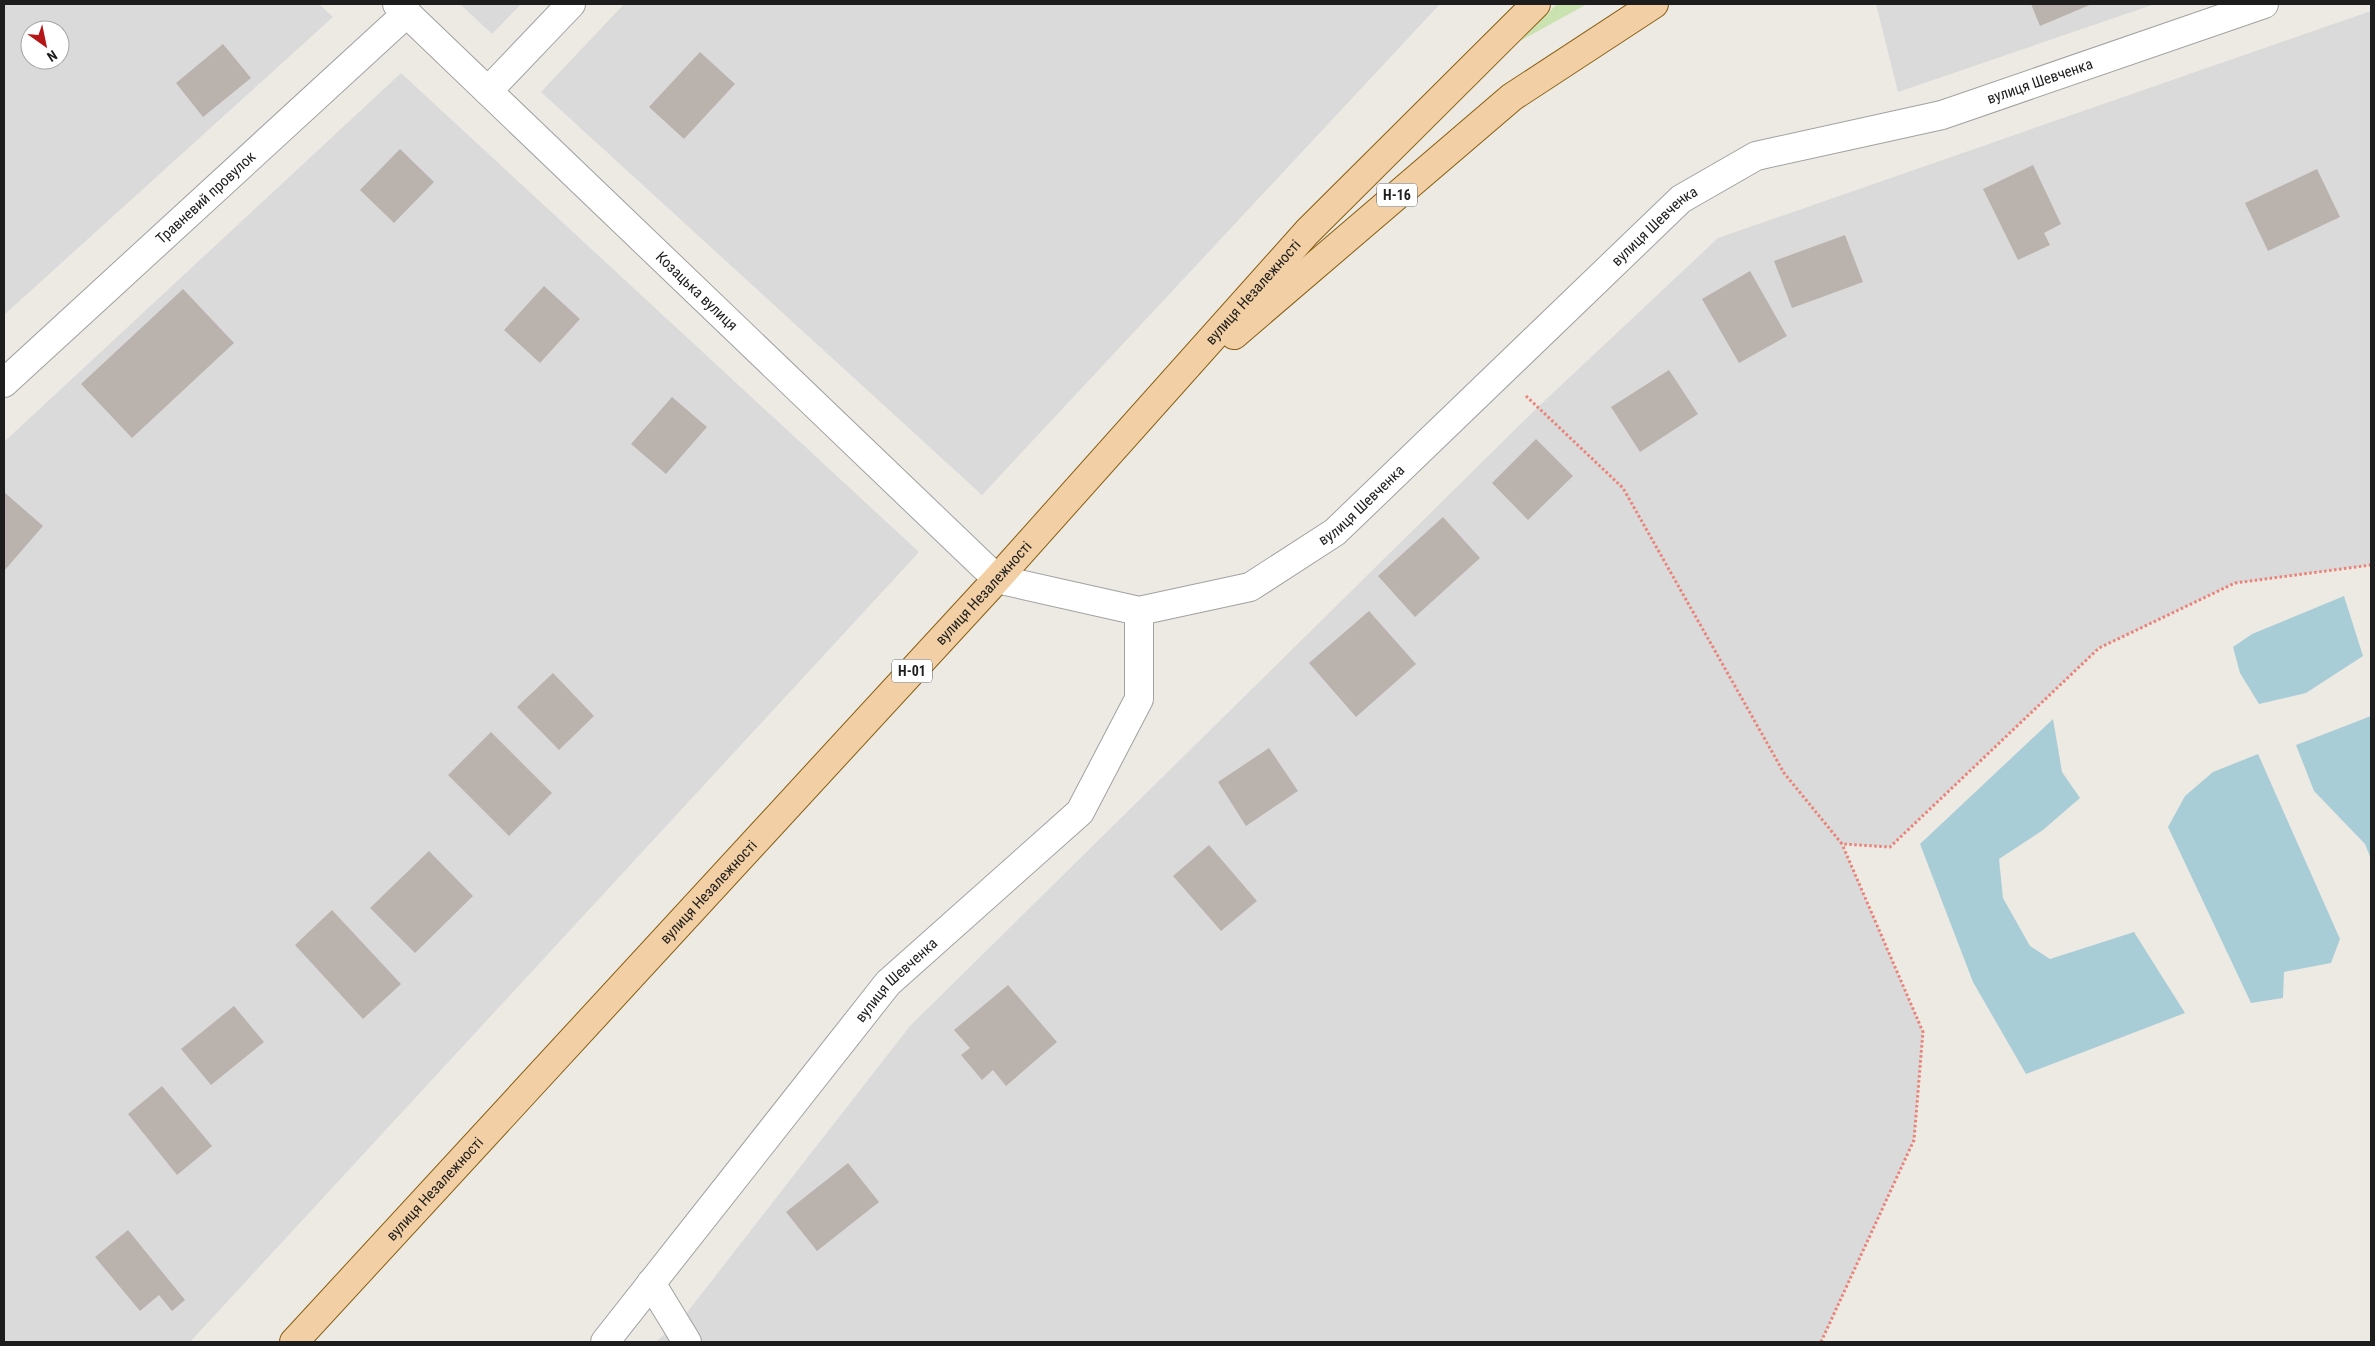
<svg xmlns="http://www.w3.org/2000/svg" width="2375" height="1346" font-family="'Roboto Condensed',sans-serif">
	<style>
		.residential { fill: #dbdada; fill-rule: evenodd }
		.grass { fill: #c9e2af }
		.water { fill: #a9cdd6 }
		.building { fill: #bab3ad }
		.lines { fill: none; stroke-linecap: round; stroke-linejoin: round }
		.street-casing { stroke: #a1a1a1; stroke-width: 30 }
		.primary-casing { stroke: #875e0f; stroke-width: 30 }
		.path { stroke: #eb8277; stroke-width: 3; stroke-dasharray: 2.5 2.5; stroke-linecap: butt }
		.street { stroke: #fff; stroke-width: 28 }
		.primary { stroke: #f2cfa4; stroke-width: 28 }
		.labels { text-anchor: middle; stroke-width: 4.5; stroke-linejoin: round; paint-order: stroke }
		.shield { fill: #fff; stroke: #616161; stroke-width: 1 }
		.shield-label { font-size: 14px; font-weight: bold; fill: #1d1d1d }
		.street-label { font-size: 15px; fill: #1d1d1d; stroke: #fff }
	</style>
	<rect width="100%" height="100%" fill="#edeae4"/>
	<path class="residential" d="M4 4H319L333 17 4 315ZM30 30H60V60H30Z
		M460 4H521L492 34Z
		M624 4H1440L982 495 541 92Z
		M1876 4H2155L1898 92Z
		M2371 11V565L2235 583 2099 648 1890 847 1842 844 1923 1032 1914 1140 1821 1342H656L685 1315 910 1026 1538 407 1718 238Z
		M401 73 919 552 190 1342H4V442Z"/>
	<path class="grass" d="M1557 4H1587L1520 41Z"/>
	<path class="water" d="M2344 596 2363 656 2306 693 2259 704 2240 673 2233 647 2252 634Z
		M2371 716V859L2365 844 2314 791 2296 745Z
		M2053 719 2062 772 2080 798 2043 830 1999 859 2003 898 2030 946 2050 959 2134 932 2185 1013 2026 1074 1973 982 1920 844Z
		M2258 754 2340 939 2331 963 2284 972 2283 998 2251 1003 2168 827 2185 796 2213 772Z"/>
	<path class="building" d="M2031 4H2092L2040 26Z
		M223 44 251 78 203 117 176 83Z
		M700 52 735 84 684 139 649 107Z
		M400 149 434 182 394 223 360 190Z
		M2033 165 2061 224 2044 233 2050 245 2018 260 1983 189Z
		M2317 169 2340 217 2268 251 2245 203Z
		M1845 235 1863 282 1792 308 1774 261Z
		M1750 271 1787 336 1739 363 1702 299Z
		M544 286 580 319 540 363 504 330Z
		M183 289 234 343 132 438 81 384Z
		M1669 370 1698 414 1640 452 1611 407Z
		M672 397 707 427 666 474 631 444Z
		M1536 439 1573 476 1528 520 1492 483Z
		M4 492 43 526 4 571Z
		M1443 517 1480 558 1415 617 1378 576Z
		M1369 611 1416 664 1356 717 1309 663Z
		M553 673 594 716 559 750 517 707Z
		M491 732 552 793 509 836 448 775Z
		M1269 748 1298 791 1246 826 1218 782Z
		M1209 845 1257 901 1221 931 1173 876Z
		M429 851 473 896 415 953 370 908Z
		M332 910 401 984 363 1019 295 945Z
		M1008 985 1057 1042 1006 1086 993 1070 982 1080 961 1055 970 1048 954 1030Z
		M234 1006 264 1042 211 1085 181 1049Z
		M162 1086 212 1146 177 1175 128 1114Z
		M848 1163 879 1202 817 1251 786 1212Z
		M128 1230 185 1300 172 1311 159 1295 140 1311 95 1257Z"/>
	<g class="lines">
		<g class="street-casing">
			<g id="street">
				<path id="s1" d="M397 4 997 579 1139 611 1250 587 1335 532 1681 199 1756 156 1942 115 2264 4"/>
				<path d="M488 91 571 4"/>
				<path id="s2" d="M4 383 407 13"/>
				<path d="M651 1283 687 1342"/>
				<path id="s3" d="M605 1342 888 983 1080 812 1139 699V611"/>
			</g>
		</g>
		<g class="primary-casing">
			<g id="primary">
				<path d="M1234 335 1512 97 1654 4"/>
				<path id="s4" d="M294 1342 997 579 1307 232 1536 4"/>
			</g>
		</g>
		<path class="path" d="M1526 396 1623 488 1784 773 1842 844 1890 847 2099 648 2235 583 2371 565
			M1821 1342 1914 1140 1923 1032 1842 844"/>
		<use href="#street" class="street"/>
		<use href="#primary" class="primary"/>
	</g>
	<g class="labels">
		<g class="shield">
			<rect x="1377" y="183.5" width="40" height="23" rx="4"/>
			<rect x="892" y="659.5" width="40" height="23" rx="4"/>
		</g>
		<g class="shield-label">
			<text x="1397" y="200">Н-16</text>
			<text x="912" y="676">Н-01</text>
		</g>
		<g class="street-label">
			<text dy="5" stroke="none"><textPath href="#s1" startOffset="2052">вулиця Шевченка</textPath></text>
			<text dy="5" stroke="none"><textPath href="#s2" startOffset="274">Травневий провулок</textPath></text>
			<text dy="5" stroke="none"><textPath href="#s1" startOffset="1634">вулиця Шевченка</textPath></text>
			<text dy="5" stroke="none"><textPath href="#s1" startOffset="415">Козацька вулиця</textPath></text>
			<text dy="5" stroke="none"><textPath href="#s4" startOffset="1422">вулиця Незалежності</textPath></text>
			<text dy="5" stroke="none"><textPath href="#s1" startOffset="1229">вулиця Шевченка</textPath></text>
			<text dy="5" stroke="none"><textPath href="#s4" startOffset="1018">вулиця Незалежності</textPath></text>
			<text dy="5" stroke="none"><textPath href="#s4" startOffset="612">вулиця Незалежності</textPath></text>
			<text dy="5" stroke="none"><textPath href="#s3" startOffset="465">вулиця Шевченка</textPath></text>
			<text dy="5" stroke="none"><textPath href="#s4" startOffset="208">вулиця Незалежності</textPath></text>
		</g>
	</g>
	<rect width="2375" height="1346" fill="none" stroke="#1d1d1d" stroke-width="10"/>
	<g transform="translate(45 45) rotate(147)"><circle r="24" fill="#ffffff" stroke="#a5a5a5"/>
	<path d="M0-4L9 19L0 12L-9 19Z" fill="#b51517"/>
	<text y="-8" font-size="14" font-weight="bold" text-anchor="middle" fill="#1d1d1d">N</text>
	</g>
</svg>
